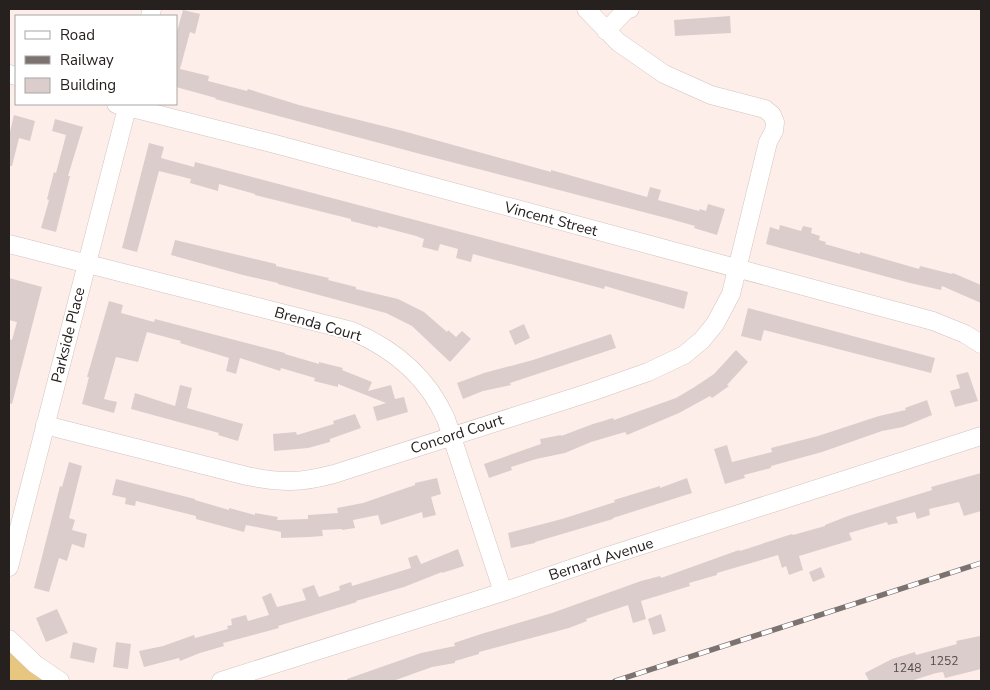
<svg xmlns="http://www.w3.org/2000/svg" width="990" height="690" font-family="'Nunito Sans',sans-serif">
	<style>
		.green { fill: #e7c680 }
		.building { fill: #dccdcd }
		.lines { fill: none; stroke-linecap: round; stroke-linejoin: round }
		.minor-casing { stroke: #d2c3bf; stroke-width: 19 }
		.minor { stroke: #fff; stroke-width: 18 }
		.rail-casing { stroke: #7c7370; stroke-width: 5.5 }
		.rail { stroke: #fff; stroke-width: 4; stroke-dasharray: 11; stroke-linecap: butt }
		.labels { text-anchor: middle; stroke-width: 4; stroke-linejoin: round; paint-order: stroke }
		.number-label { font-size: 12px; fill: #544c4a }
		.street-label { font-size: 15px; fill: #26211f; stroke: #fff }
	</style>
	<rect width="100%" height="100%" fill="#fdeee9"/>
	<path class="green" d="M9 639 60 681H9Z"/>
	<path class="building" d="M183 10 200 14 195 34 190 32 180 69 209 76 208 81 247 91 248 89 299 105 403 131 551 172V170L647 197 650 187 661 190 658 200 699 211 700 209 706 211 708 204 725 209 717 235 694 228 695 226 670 219 424 155 215 99 216 98 176 87V35Z
		M730 16 731 33 675 36 674 20Z
		M14 115 35 121 30 141 19 138 12 166H9V136Z
		M55 119 83 127 68 176H70L56 232 41 228 49 200 47 199 54 172 56 173 66 135 52 131Z
		M149 143 164 147 161 158 194 167 195 162 688 292 684 309 605 286 604 289 473 254 471 262 456 258 458 249 440 244 438 251 422 247 424 239 416 236 378 226V228L351 221V219L255 195V194L219 184 218 191 190 183 191 179 159 171 137 252 122 248Z
		M780 225 801 231 803 226 812 228 811 233 820 236 819 240 826 242 825 244 860 254V252L919 269 920 266 952 274 953 273 981 285V303L942 286 941 290 910 283 766 244 770 227 779 230Z
		M175 240 276 264V266L329 278 328 280 356 287V289L398 299 424 312 447 332 448 330 456 337 462 331 471 339 450 362 412 326 386 313 278 284V283L243 275 171 255Z
		M9 278 42 287 12 404 9 403V339L12 340 17 322 9 320Z
		M109 301 123 305 121 313 154 322 155 319 285 353V354L319 364V362L343 368 342 370 372 382 368 391 391 385 395 399 404 397 408 412 377 421 373 407 386 403 338 384V387L314 381 315 378 281 368 280 371 240 358 236 374 226 371 229 358 180 343 181 341 147 332 138 362 116 357 104 399 117 402 114 413 82 404 89 377H87Z
		M748 308 935 358 931 373 764 330 761 341 741 336Z
		M524 324 530 338 515 345 509 331Z
		M611 334 616 348 510 383 511 385 483 391 463 399 457 383 484 373 533 360Z
		M736 350 748 362 727 385 729 386 712 398 710 396 679 413 627 435 625 432 591 442 565 453 536 459 511 467 512 470 489 478 484 464 541 444 540 439 561 435V436L593 424 613 418 614 420 676 398 693 388 714 374Z
		M968 372 978 401 955 407 950 391 960 388 956 375Z
		M180 385 192 388 187 408 243 424 238 441 218 435 219 433 131 409 135 393 175 406Z
		M927 400 932 415 903 427 882 431 822 452 771 466V468L744 475 745 478 725 484 714 449 727 445 732 462 772 452 771 448 818 436 879 416 906 410 905 408Z
		M355 414 361 428 330 439V442L308 448 274 451 273 434 296 432 297 435 334 424 333 421Z
		M69 462 82 466 69 518 75 520 72 530 87 534 84 548 72 544 67 561 59 558 49 592 34 588 60 486 62 487Z
		M981 473V511L964 516 959 502 929 509 930 515 917 519 915 512 896 517 898 523 888 525 887 522 849 533 852 540 799 556 803 570 789 575 786 566 782 568 778 555 717 573V575L689 583 690 586 641 601 646 619 633 623 628 605 586 619 587 621 569 628 479 652V654L455 661V663L432 667 393 681H347V679L421 653 455 646 454 643 481 634 552 613 641 581 660 576 661 578 739 550 740 551 792 534 793 535 825 526V525L848 516 932 490 931 487Z
		M437 478 441 494 431 497 436 515 423 518 422 512 381 525 378 515 353 520 355 528 342 530V529L322 530 323 536 309 537 281 538V532L246 525 244 532 196 519V516L136 501 135 506 125 504 126 498 112 495 116 479 195 499V500L229 510V508L255 515V513L278 517 277 520 308 519V515L338 513 337 508 363 503 415 485V483Z
		M687 478 692 493 613 518V519L535 542V543L511 548 508 533 562 519 615 502 614 500 660 486V488Z
		M458 549 464 566 442 573V572L404 587 356 601 357 602 278 626 279 628 223 643 224 646 200 653 180 661 179 658 144 667 139 651 163 646 194 635 195 638 228 629 227 626 232 625 231 619 246 615 248 621 269 615 262 597 271 593 277 607 306 600 302 589 314 585 319 597 340 590 339 586 351 582 352 586 411 568 408 558 417 555 421 564Z
		M821 567 825 577 813 582 809 572Z
		M57 609 68 633 46 642 36 618Z
		M661 614 666 631 653 635 648 619Z
		M980 636 981 669 945 678 943 672 936 673 914 680V681H869L865 673 892 659 915 652 916 655 957 644 956 641Z
		M73 642 97 648 94 663 70 658Z
		M116 642 131 644 128 669 113 667Z"/>
	<g class="lines">
		<g class="minor-casing">
			<path id="minor" d="M150 16 152 9
				M606 31 627 9H630
				M9 74 16 76
				M116 104 275 144 933 321 965 334 981 344
				M9 244 352 331C394 349 427 376 446 419L503 592
				M45 425 247 476C282 483 300 483 334 474L591 392 648 372 684 355 702 340 715 324 731 294 768 142 774 131 775 122 772 115 765 109 711 95 664 74 618 42 586 9
				M9 567 128 104
				M9 639 35 664 60 681
				M221 681 503 592 605 557 981 436"/>
		</g>
		<use href="#minor" class="minor"/>
		<g class="rail-casing">
			<path id="rail" d="M615 681 981 563"/>
		</g>
		<use href="#rail" class="rail"/>
	</g>
	<g class="labels">
		<g class="number-label">
			<text x="944" y="665">1252</text>
			<text x="907" y="672">1248</text>
		</g>
		<g class="street-label">
			<text transform="translate(551 219) rotate(15)" y="5">Vincent Street</text>
			<text transform="translate(318 324) rotate(16)" y="5">Brenda Court</text>
			<text transform="translate(68 335) rotate(-76)" y="5">Parkside Place</text>
			<text transform="translate(457 434) rotate(-18)" y="5">Concord Court</text>
			<text transform="translate(601 559) rotate(-18)" y="5">Bernard Avenue</text>
		</g>
	</g>
	<rect width="990" height="690" fill="none" stroke="#26211f" stroke-width="20"/>
	<rect x="15" y="15" width="162" height="90" fill="#ffffff" stroke="#a8a6a5"/>
	<rect x="25" y="31" width="25" height="8" fill="#ffffff" stroke="#a8a6a5"/>
	<text x="60" y="40" font-size="15" fill="#26211f">Road</text>
	<rect x="25" y="56" width="25" height="8" fill="#7c7370" stroke="#a8a6a5"/>
	<text x="60" y="65" font-size="15" fill="#26211f">Railway</text>
	<rect x="25" y="78" width="25" height="15" fill="#dccdcd" stroke="#a8a6a5"/>
	<text x="60" y="90" font-size="15" fill="#26211f">Building</text>
</svg>
